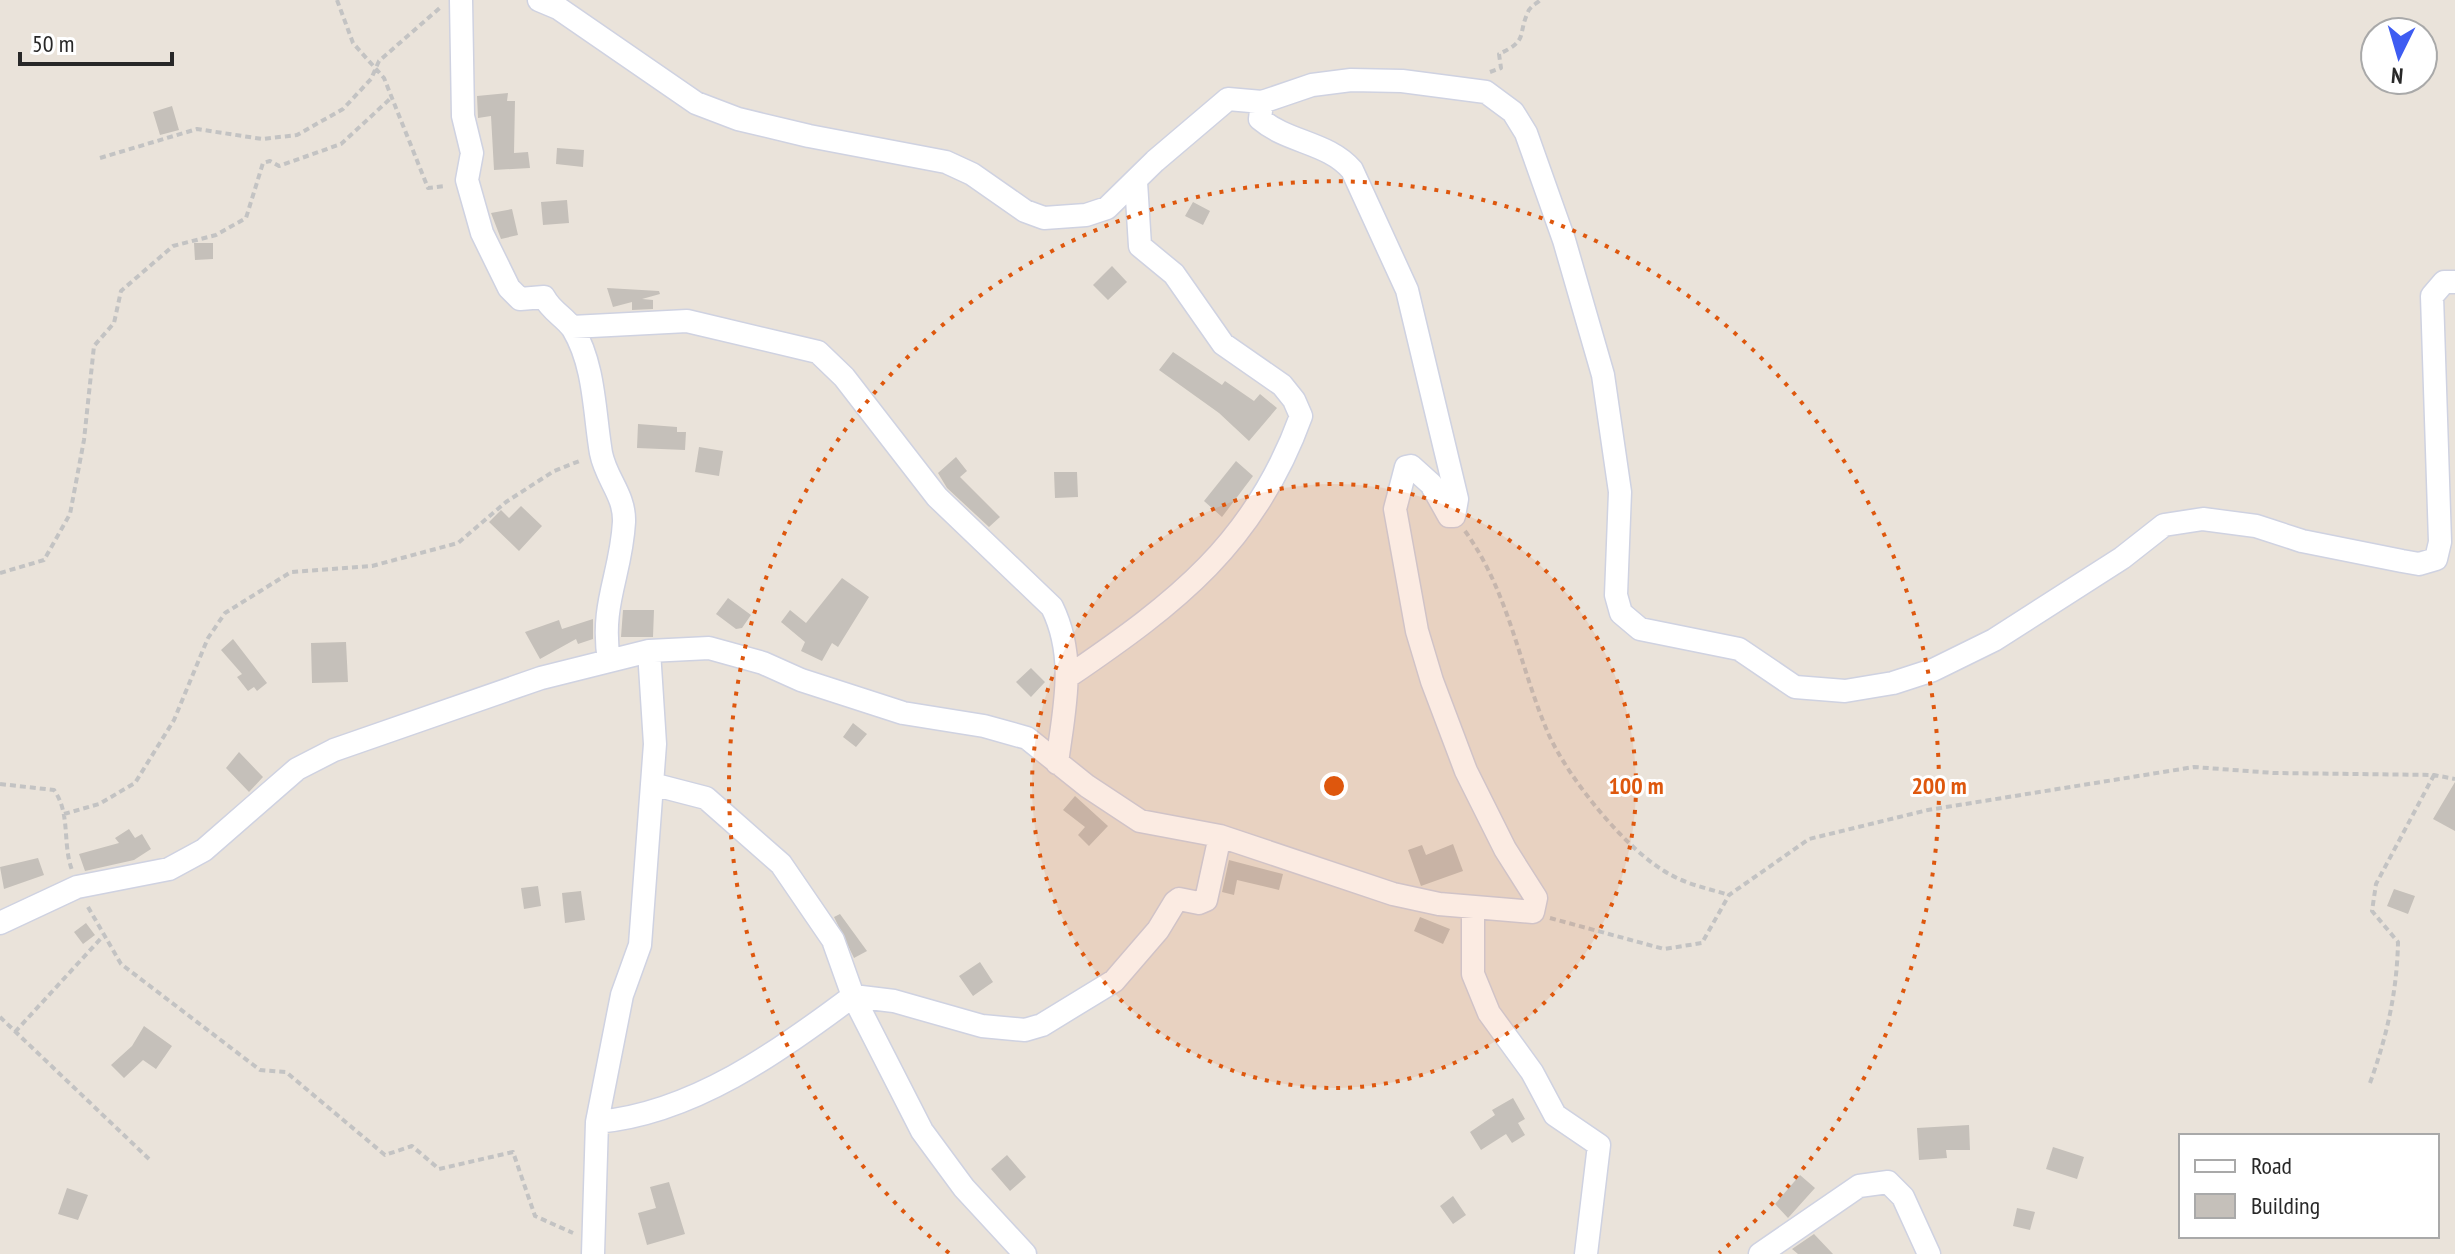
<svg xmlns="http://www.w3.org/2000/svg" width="2455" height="1254" font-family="'PT Sans Narrow',sans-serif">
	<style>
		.building { fill: #c5c0ba }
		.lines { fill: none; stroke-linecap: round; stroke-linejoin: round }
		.street-casing { stroke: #cfd2e1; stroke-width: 25 }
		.path { stroke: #c3c3c3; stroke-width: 4; stroke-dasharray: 6 4; stroke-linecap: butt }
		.street { stroke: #fff; stroke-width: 22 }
		.ring { fill: none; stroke: #de570d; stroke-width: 4; stroke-dasharray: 4 8 }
		.centre { fill: #de570d; stroke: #fff; stroke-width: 4 }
		.ring-label { font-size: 24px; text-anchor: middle; font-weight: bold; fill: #de570d; stroke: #fff; stroke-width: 6; stroke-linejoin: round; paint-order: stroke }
	</style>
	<rect width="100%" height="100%" fill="#eae3da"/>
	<path class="building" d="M508 93 507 101H515L514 153 528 152 530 168 494 170 491 116 478 118 477 96Z
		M172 106 179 130 160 135 153 112Z
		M557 148 584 150 583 167 556 164Z
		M567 200 569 223 543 225 541 202Z
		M1193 202 1210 211 1203 225 1185 216Z
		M512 209 518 235 501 239 491 213Z
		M194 243H213V259L195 260Z
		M1112 266 1127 282 1108 300 1093 285Z
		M607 288 659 291 660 294 642 299 653 300V309L632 310V302L613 307Z
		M1173 352 1222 385 1225 381 1254 401 1260 394 1277 408 1249 441 1219 413 1159 370Z
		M638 424 677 427V432H686L685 450 637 448Z
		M699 447 723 451 719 476 695 472Z
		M956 457 967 471 960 477 1000 517 989 527 947 488 938 473Z
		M1236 461 1253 476 1222 517 1204 501Z
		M1054 472H1077L1078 497 1055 498Z
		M521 506 542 526 519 551 489 522 501 510 509 518Z
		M842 578 869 597 838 647 832 643 822 661 801 651 805 642 781 622 790 610 806 623Z
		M728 598 751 615 742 628 736 629 716 614Z
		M623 610H654L653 637H621Z
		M593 619V639L578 644 576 639 540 659 525 632 559 620 562 629Z
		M233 639 267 683 257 691 254 687 248 691 237 677 242 674 221 650Z
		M346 642 348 682 312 683 311 643Z
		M1031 668 1045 682 1031 697 1016 682Z
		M853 723 867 734 856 747 843 737Z
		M239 752 263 777 249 792 226 768Z
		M2455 782V831L2433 819Z
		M1075 796 1108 826 1089 846 1078 835 1085 827 1063 810Z
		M129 829 135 838 142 834 151 849 134 860 85 871 79 854 119 843 115 838Z
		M1453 844 1463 871 1421 886 1408 850 1422 845 1426 855Z
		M38 858 44 875 4 889 0 867Z
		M1229 860 1283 874 1279 890 1237 880 1234 895 1222 892Z
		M538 886 541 906 524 909 521 888Z
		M2394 889 2415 896 2408 914 2387 906Z
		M581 891 585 920 565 923 562 893Z
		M840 914 867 951 854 958 834 917Z
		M1420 917 1450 929 1443 944 1414 931Z
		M86 923 95 935 83 944 74 932Z
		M980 962 993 982 973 996 959 976Z
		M144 1026 172 1046 156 1069 143 1060 124 1078 111 1065 132 1046Z
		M1513 1098 1525 1119 1518 1123 1525 1135 1512 1143 1506 1134 1481 1150 1470 1132 1495 1115 1492 1110Z
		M1969 1125 1970 1150H1946L1947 1158 1919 1160 1917 1128Z
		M2053 1147 2084 1157 2077 1179 2046 1169Z
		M1007 1155 1026 1177 1010 1191 991 1169Z
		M1800 1175 1815 1188 1788 1218 1775 1204Z
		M669 1182 685 1234 647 1245 638 1213 656 1208 650 1187Z
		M67 1188 88 1195 78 1220 58 1214Z
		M1453 1196 1466 1215 1453 1224 1440 1206Z
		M2017 1208 2035 1212 2030 1230 2013 1226Z
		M1814 1234 1833 1254H1798L1792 1249Z"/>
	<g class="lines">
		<g class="street-casing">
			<path id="street" d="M461 0 463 116 472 153 467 180 482 233 509 288 520 299 544 297C551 311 565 317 573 329 595 366 594 412 601 453 606 479 625 495 624 522 621 576 600 603 609 661
				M539 0 558 8 696 103 738 119 809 136 946 162 972 174 1025 211 1044 218 1086 215 1107 208 1155 161 1228 99 1262 102 1312 85 1351 80 1402 81 1486 92 1513 112 1526 133 1564 240 1603 375 1620 492 1616 595 1621 613 1640 629 1739 649 1795 687 1845 691 1893 683 1933 670 1994 640 2122 558 2164 525 2203 519 2256 526 2302 541 2402 561 2419 564 2436 559 2440 542 2432 296 2444 282H2455
				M572 327 687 321 818 352 844 377 937 497 1052 607C1077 658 1064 709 1057 763
				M1069 676C1176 603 1255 543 1301 416L1294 400 1282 385 1223 344 1174 274 1140 246 1136 182
				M652 784 706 798 781 864 833 940 853 996 922 1131 964 1188 1025 1254
				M1473 909V974L1489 1013 1532 1072 1555 1115 1599 1145 1586 1254
				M0 923 77 887 169 869 204 850 297 769 334 750 541 678 649 651 709 648 763 663 801 680 903 713 984 726 1027 738 1087 786 1140 821 1220 836 1393 894 1439 904 1533 912 1536 898 1505 849 1466 771 1432 681 1417 631 1395 509 1406 467 1411 466 1431 484 1449 516H1454L1457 499 1407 290 1352 170C1328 142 1288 143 1260 119L1262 102
				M597 1122C692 1114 780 1051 853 996L894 1001 982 1026 1025 1030 1042 1025 1114 981 1158 930 1175 902 1179 899 1199 903 1206 900 1220 836
				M593 1254 597 1122 622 995 640 945 655 744 649 651
				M1760 1254 1859 1186 1888 1182 1903 1197 1929 1254"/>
		</g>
		<path class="path" d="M337 0 353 43 384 78 428 188 446 186
			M1490 72 1501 68 1499 54C1529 40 1517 36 1528 12 1530 6 1538 3 1540 0
			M100 158 197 129 262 139 297 135 343 109 371 79 379 61 442 6
			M1465 531C1509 592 1519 665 1548 733 1568 778 1627 852 1671 875 1689 885 1710 889 1729 895
			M0 573 44 560 70 514 84 440 94 346 114 323 121 291 173 246 216 235 246 218 263 163 270 161 279 166 341 144 391 98
			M0 784 54 790C71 814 62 843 72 870
			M64 814 99 804 135 783 174 720 208 638 225 613 291 572 372 566 458 543 506 502 554 471 582 460
			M88 907 121 964 260 1070 286 1072 385 1155 412 1146 439 1169 513 1152 535 1216 573 1233
			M1550 918 1664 949 1702 943 1729 895 1809 839 1928 810 2194 767 2274 773 2434 775 2455 779
			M0 1017 149 1159
			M15 1032 104 935
			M2370 1083C2387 1036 2397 992 2398 942L2372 911 2376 884 2434 775"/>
		<use href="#street" class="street"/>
	</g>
	<circle cx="1334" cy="786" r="302" fill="#de570d" fill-opacity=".12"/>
	<g class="ring">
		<circle cx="1334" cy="786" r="302"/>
		<path d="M949 1253A605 605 0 1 1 1719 1253"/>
	</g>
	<circle cx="1334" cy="786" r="12" class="centre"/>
	<g class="ring-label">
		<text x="1636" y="794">100 m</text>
		<text x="1939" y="794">200 m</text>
	</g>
	<rect x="2179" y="1134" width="260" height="104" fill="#ffffff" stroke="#a9a9a9" stroke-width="2"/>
	<rect x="2195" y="1160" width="40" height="12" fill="#ffffff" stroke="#a9a9a9" stroke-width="2"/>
	<text x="2251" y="1174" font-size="24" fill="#282828">Road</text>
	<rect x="2195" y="1194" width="40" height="24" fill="#c5c0ba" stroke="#a9a9a9" stroke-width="2"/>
	<text x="2251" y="1214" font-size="24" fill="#282828">Building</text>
	<g transform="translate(2399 56) rotate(185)"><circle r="38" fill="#ffffff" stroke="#a9a9a9" stroke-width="2"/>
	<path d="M0-6L14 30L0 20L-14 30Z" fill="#3e5cf2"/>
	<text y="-12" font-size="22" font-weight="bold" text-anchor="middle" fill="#282828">N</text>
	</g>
	<path d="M20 52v12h152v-12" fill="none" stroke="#282828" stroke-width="4"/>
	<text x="32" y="52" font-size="24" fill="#282828" stroke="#ffffff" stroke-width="6" paint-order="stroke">50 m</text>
</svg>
